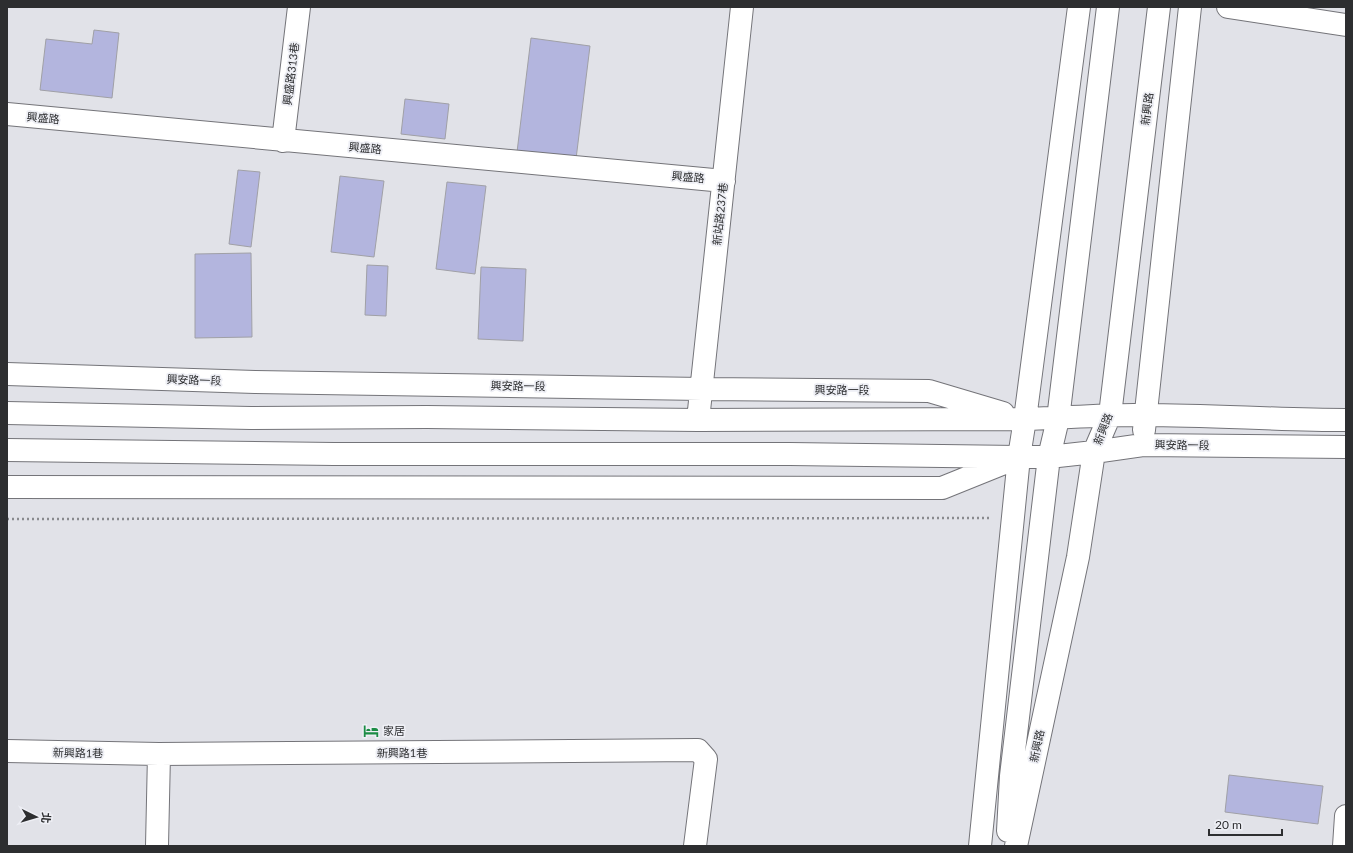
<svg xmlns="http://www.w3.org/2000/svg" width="1353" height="853" font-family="Lato,'Noto Sans TC',sans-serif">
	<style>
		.building { fill: #b3b5de; stroke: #a0a0a6 }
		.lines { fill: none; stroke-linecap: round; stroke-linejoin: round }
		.minor-casing { stroke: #747479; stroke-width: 24 }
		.path { stroke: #898a8e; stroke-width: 2.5; stroke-dasharray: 2 3; stroke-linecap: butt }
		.minor { stroke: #fff; stroke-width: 22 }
		.labels { text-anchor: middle; stroke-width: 3.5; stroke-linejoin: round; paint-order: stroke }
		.street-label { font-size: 11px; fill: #2d2e30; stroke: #eeeff5 }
		.poi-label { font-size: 11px; fill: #2d2e30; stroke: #eeeff5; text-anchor: start }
	</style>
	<rect width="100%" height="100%" fill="#e1e2e8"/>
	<path class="building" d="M94 30 119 33 112 98 40 90 46 39 92 44Z
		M531 38 590 46 576 159 517 152Z
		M405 99 449 104 445 139 401 134Z
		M238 170 260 172 251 247 229 244Z
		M340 176 384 181 374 257 331 252Z
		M447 182 486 186 475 274 436 269Z
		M251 253 252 337 195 338V254Z
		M367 265 388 266 386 316 365 315Z
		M481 267 526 269 523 341 478 339Z
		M1229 775 1323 786 1318 824 1225 812Z"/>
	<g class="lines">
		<g class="minor-casing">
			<path id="minor" d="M1228 7 1346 25
				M7 114 724 181
				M283 141 299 7
				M7 374 255 382 702 389 929 391 1003 413
				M7 413 251 418 427 417 698 420 1025 419C1065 418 1105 414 1144 415 1212 415 1279 420 1346 420
				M698 420 742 7
				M1144 430 1190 7
				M7 450 334 454H790L1019 457H1049L1094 452 1143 445 1346 447
				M7 487 942 488 1009 461
				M7 751 159 754 698 750 706 759 695 846
				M1008 831 1011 776 1049 457 1058 419 1108 7
				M157 846 159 754
				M980 846 1019 457 1025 419 1079 7
				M1016 846 1078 557 1094 452 1110 415 1159 7
				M1344 846 1346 816"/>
		</g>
		<path class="path" d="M7 519 990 518"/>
		<use href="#minor" class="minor"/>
	</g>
	<defs>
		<g id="hotel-bare" transform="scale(1.2)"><path d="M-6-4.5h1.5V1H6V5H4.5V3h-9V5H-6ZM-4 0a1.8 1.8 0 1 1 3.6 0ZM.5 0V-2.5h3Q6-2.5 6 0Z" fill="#1c8c45" stroke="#eeeff5" stroke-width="2.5" paint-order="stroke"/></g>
	</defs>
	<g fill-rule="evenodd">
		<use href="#hotel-bare" x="371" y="731"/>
	</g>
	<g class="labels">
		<g class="street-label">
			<text transform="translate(291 74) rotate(-83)" y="4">興盛路313巷</text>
			<text transform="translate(1147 109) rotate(-83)" y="4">新興路</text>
			<text transform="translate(43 118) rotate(5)" y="4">興盛路</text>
			<text transform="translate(365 148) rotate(5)" y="4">興盛路</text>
			<text transform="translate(688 177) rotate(5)" y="4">興盛路</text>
			<text transform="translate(720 214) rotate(-84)" y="4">新站路237巷</text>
			<text transform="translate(194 380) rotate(2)" y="4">興安路一段</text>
			<text transform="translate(518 386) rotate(1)" y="4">興安路一段</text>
			<text x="842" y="394">興安路一段</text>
			<text transform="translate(1103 429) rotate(-69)" y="4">新興路</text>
			<text transform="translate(1182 445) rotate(1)" y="4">興安路一段</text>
			<text transform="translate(1037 746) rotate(-78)" y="4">新興路</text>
			<text transform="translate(78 753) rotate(1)" y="4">新興路1巷</text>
			<text x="402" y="757">新興路1巷</text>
		</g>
		<g class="poi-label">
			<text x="383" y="735">家居</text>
		</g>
	</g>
	<rect width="1353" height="853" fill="none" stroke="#2d2e30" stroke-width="16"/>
	<g transform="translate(36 817) rotate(95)" stroke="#eeeff5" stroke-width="3" paint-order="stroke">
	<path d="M0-3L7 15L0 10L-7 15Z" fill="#2d2e30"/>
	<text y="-6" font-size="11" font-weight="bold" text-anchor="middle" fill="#2d2e30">北</text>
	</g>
	<path d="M1209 829v6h73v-6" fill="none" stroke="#2d2e30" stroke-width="2"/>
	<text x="1215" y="829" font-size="12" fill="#2d2e30" stroke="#eeeff5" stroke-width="3" paint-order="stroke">20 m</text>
</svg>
